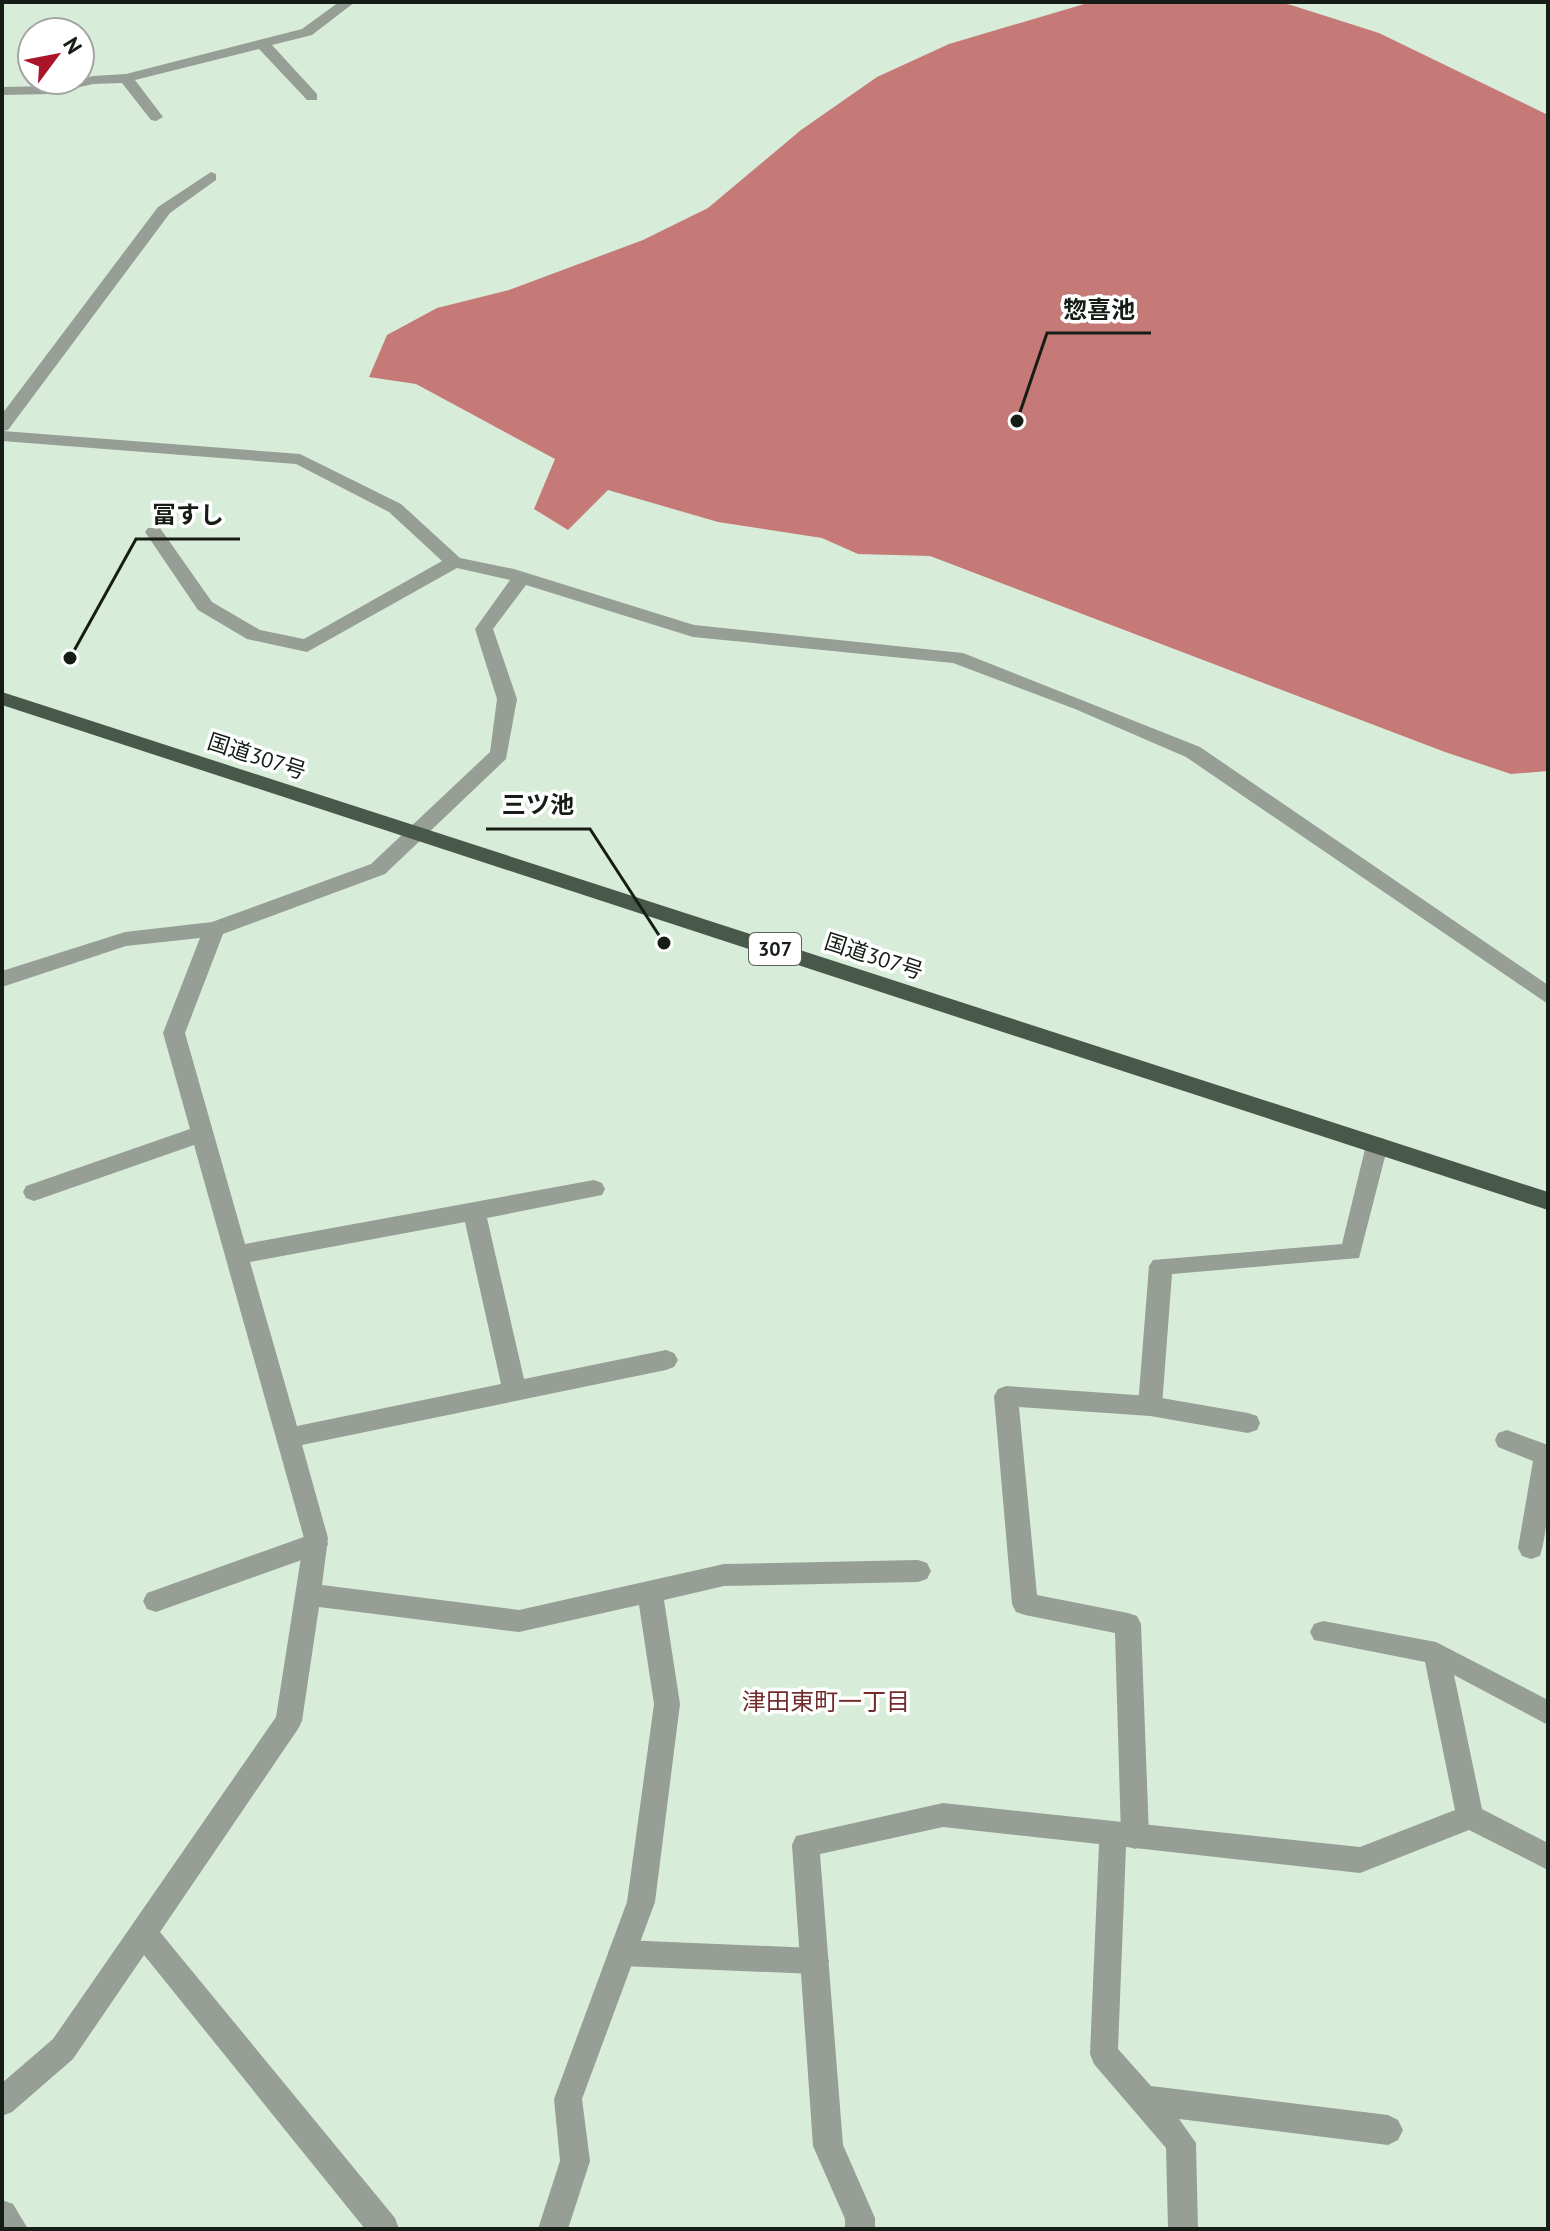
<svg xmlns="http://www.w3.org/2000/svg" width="1550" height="2231" font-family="'PT Sans','Noto Sans JP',sans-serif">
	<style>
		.water { fill: #c67a78 }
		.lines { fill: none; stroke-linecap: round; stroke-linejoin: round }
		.service { fill: #969e96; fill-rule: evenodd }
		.minor { fill: #969e96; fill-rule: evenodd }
		.trunk { fill: #48584a; fill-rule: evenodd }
		.labels { text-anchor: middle; stroke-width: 7; stroke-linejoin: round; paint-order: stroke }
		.shield { fill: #fff; stroke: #5c615c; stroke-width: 2 }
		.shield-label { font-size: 20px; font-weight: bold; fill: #161d16 }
		.street-label { font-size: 22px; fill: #161d16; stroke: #fff }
		.neighbourhood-label { font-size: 24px; fill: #732c2d; stroke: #fff }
		.leader { fill: none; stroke: #161d16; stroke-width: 3 }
		.callout-dot { fill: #161d16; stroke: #fff; stroke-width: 3 }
		.callout-label { font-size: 24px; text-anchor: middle; font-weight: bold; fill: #161d16; stroke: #fff; stroke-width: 7; stroke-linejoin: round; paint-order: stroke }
	</style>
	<rect width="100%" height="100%" fill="#d8edd9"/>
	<path class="water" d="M1091 2H1277L1291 5 1379 33 1548 115V771L1511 774 1445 752 930 556 858 554 822 538 718 522 608 490 568 530 534 509 555 459 416 384 369 377 387 335 437 308 509 290 643 240 708 208 801 130 877 77 949 44Z"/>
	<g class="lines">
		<path class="service" d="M1006 1386 1150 1396 1248 1413 1257 1416 1260 1423 1257 1430 1248 1433 1150 1416 1019 1407 1037 1595 1128 1613 1137 1616 1141 1624 1149 1836 1145 1845 1135 1849 1125 1845 1121 1836 1115 1633 1025 1615 1016 1612 1012 1604 994 1396 998 1389Z
			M315 1533 324 1536 328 1544 324 1552 156 1612 147 1609 143 1601 147 1593Z
			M622 1940 815 1948 825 1952 829 1961 825 1970 815 1974 622 1966 612 1962 608 1953 612 1944Z"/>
		<path class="minor" d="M339 2H355L312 35 272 45 317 94V100H307L259 49 135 80 163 117 156 121 151 120 122 83 93 84 50 94 2 95V87L50 86 93 76 126 74 302 29Z
			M211 172 216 174V180L170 213 8 430 3 431 300 454 401 504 460 558 514 569 694 625 963 653 1200 747 1548 985V1004L1186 757 1075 709 953 663 693 637 526 585 493 629 517 699 506 759 385 874 223 934 185 1033 245 1244 594 1180 602 1183 605 1189 602 1195 487 1218 524 1379 666 1350 674 1353 678 1360 674 1367 666 1370 302 1445 328 1538 322 1585 519 1610 724 1564 918 1560 927 1563 931 1571 927 1579 918 1582 724 1586 664 1600 680 1704 655 1902 582 2099 590 2161 568 2229H538L560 2161 554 2099 627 1902 654 1704 639 1605 519 1632 319 1607 302 1721 298 1729 160 1932 395 2218 399 2229H365L144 1955 73 2059 12 2112 2 2116V2083L53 2039 276 1717 304 1538 194 1145 34 1201 26 1198 23 1192 26 1186 190 1129 163 1033 200 938 126 946 2 987V971L125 932 212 922 371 864 490 752 497 699 475 629 510 580 457 568 307 652 247 639 198 610 145 532 148 528H160L212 602 260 630 304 639 442 561 389 512 296 464 2 441V414L158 207ZM465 1222 501 1384 297 1426 250 1262Z
			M1377 1137 1385 1139 1388 1145 1359 1258 1172 1274 1162 1406 1159 1413 1150 1416 1141 1413 1138 1406 1149 1266 1153 1260 1342 1244 1366 1145 1369 1139Z
			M1507 1430 1548 1445C1548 1480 1550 1524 1540 1556L1531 1559 1522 1556 1518 1548 1533 1461 1498 1447 1495 1440 1498 1433Z
			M1323 1621 1436 1642 1548 1700V1725L1454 1675 1482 1809 1548 1843V1870L1469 1830 1360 1873 1126 1847 1118 2049 1151 2086 1388 2115 1398 2120 1403 2130 1398 2140 1388 2145 1179 2119 1196 2143 1198 2229H1168L1166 2148 1094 2064 1090 2054 1099 1844 943 1827 820 1854 843 2145 875 2218V2229H845V2219L813 2146 792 1845 796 1836 943 1803 1360 1847 1455 1810 1425 1662 1314 1640 1310 1632 1314 1624Z
			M2 2200 13 2204 28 2229H2Z"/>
		<path class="trunk" d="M2 692 1548 1192V1210L2 705Z"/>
	</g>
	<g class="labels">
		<rect class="shield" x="749" y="933" width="52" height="32" rx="6"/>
		<g class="shield-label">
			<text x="775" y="956">307</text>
		</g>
		<g class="street-label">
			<text transform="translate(257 756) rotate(18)" y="8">国道307号</text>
			<text transform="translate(874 956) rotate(18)" y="8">国道307号</text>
		</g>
		<g class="neighbourhood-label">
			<text x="826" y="1710">津田東町一丁目</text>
		</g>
	</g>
	<path class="leader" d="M1017 421L1047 333H1151M70 658L136 539H240M664 943L590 829H486"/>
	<g class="callout-dot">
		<circle cx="1017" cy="421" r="8"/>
		<circle cx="70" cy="658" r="8"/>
		<circle cx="664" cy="943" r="8"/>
	</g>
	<g class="callout-label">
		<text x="1099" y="318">惣喜池</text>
		<text x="188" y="523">冨すし</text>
		<text x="538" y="813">三ツ池</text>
	</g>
	<rect width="1550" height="2231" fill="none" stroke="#161d16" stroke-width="8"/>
	<g transform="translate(56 56) rotate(58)"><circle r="38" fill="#ffffff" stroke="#a2a5a2" stroke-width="2"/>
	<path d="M0-6L14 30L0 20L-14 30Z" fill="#ab152a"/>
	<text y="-12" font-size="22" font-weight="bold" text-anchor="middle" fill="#161d16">N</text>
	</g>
</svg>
